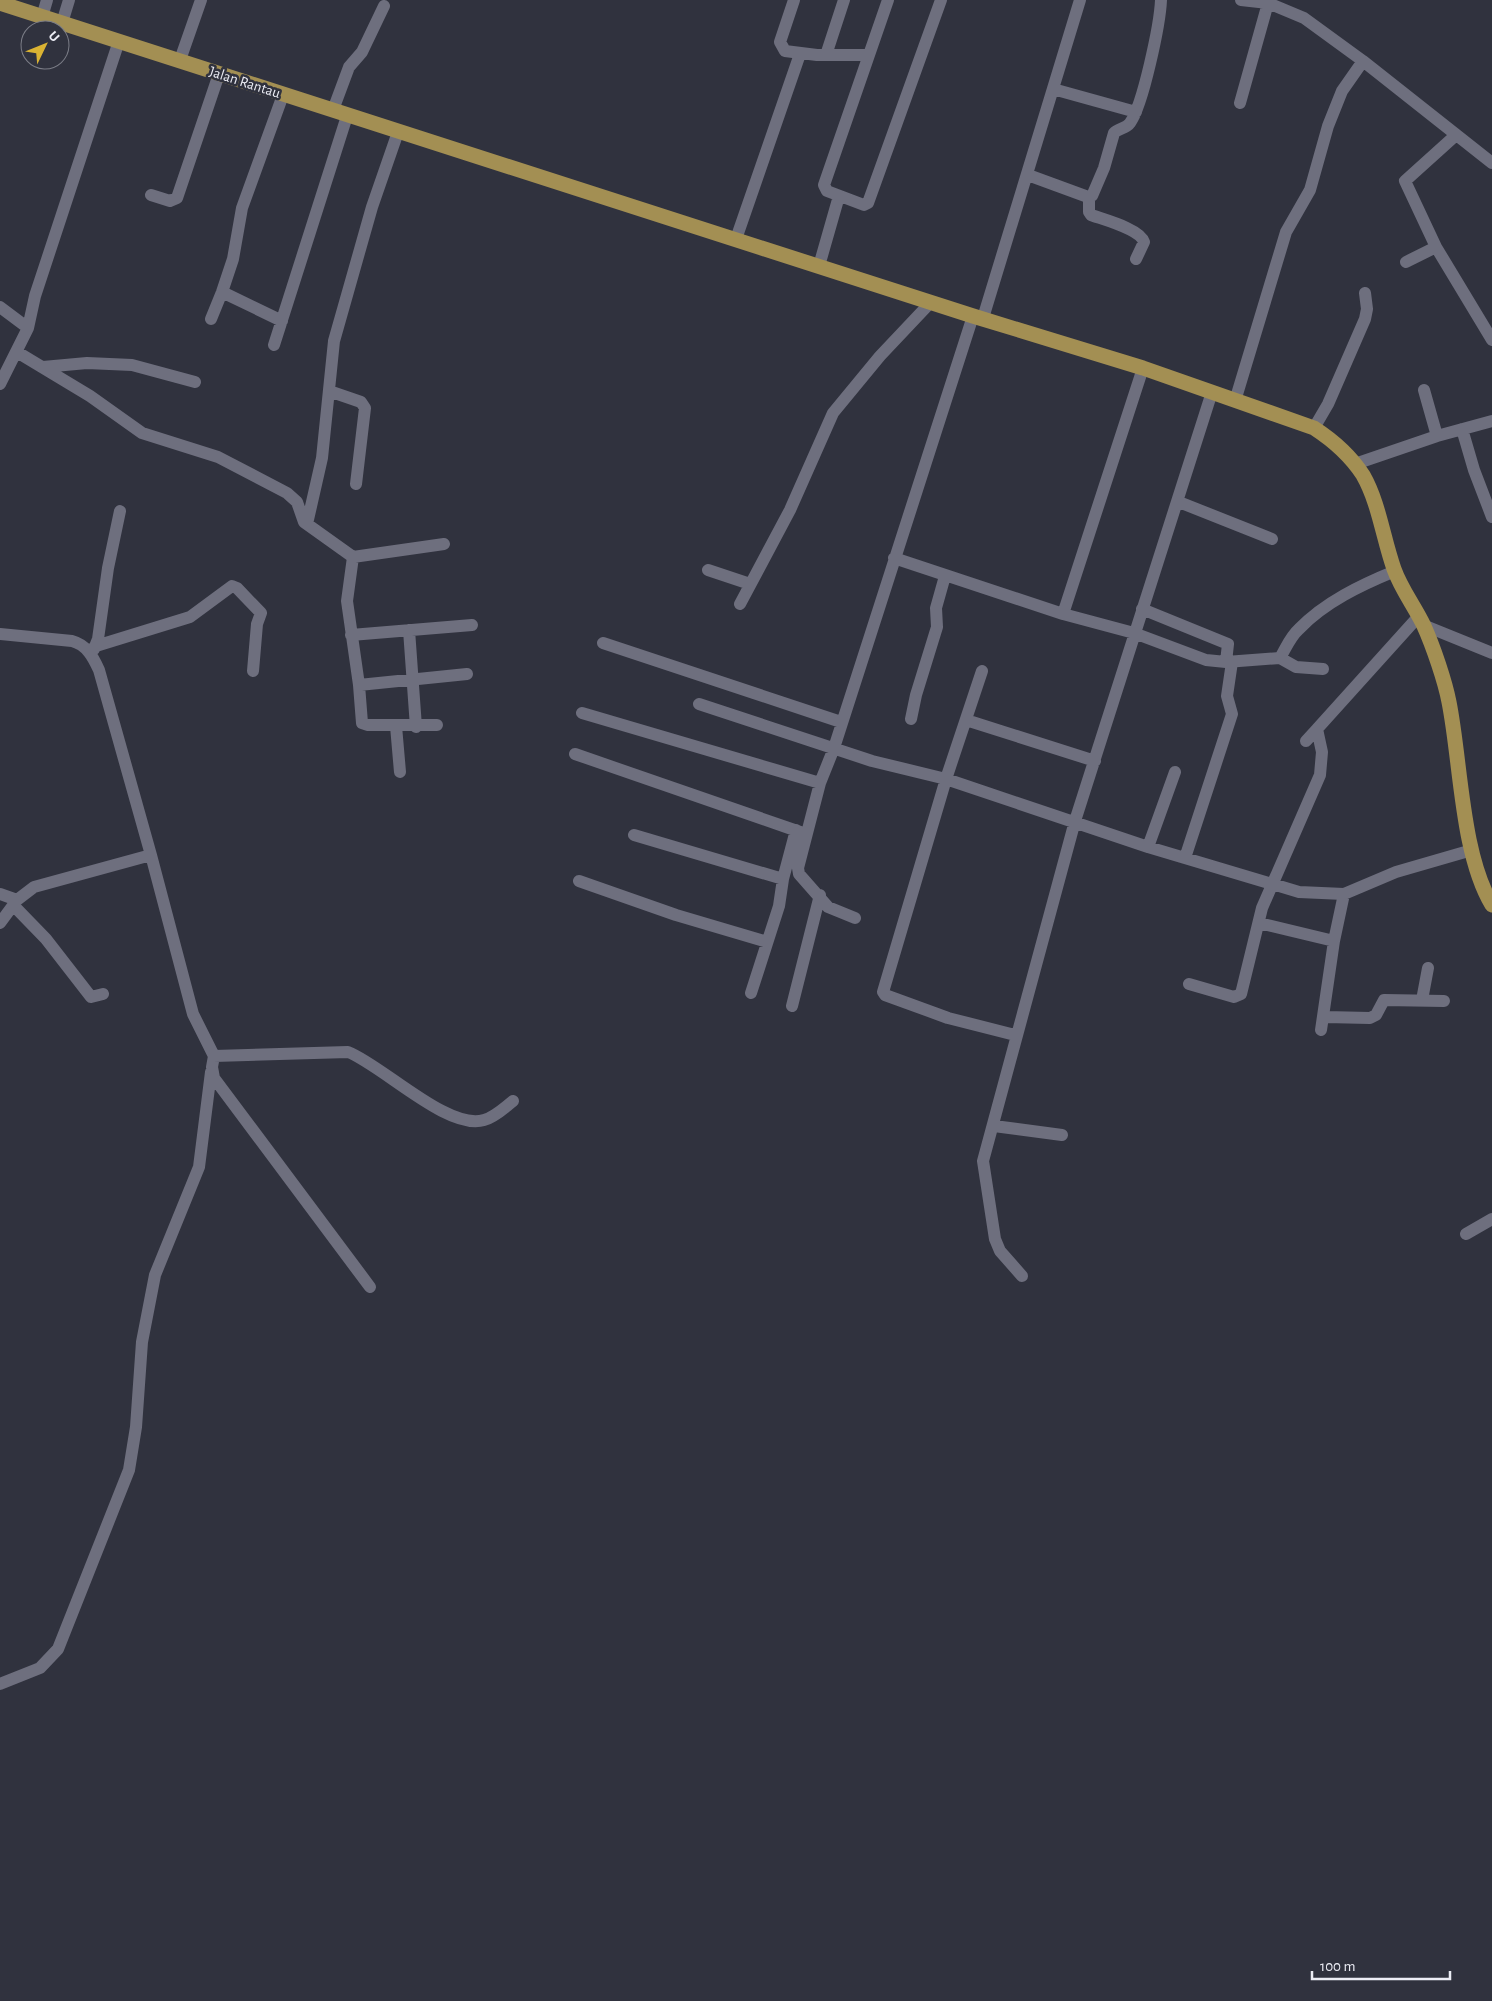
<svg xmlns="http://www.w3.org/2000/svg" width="1492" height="2001" font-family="'Alegreya Sans',sans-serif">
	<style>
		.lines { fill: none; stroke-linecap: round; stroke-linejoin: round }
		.minor { stroke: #6e6f7e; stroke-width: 12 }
		.major { stroke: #a38f53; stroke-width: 15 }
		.labels { text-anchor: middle; stroke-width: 5; stroke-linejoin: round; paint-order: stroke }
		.street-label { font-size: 15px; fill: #ecedf5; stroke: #30323e }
	</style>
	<rect width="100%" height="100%" fill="#30323e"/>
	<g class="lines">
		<path class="minor" d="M794 0 780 42 785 51 817 55H869
			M888 0 824 185 827 191 864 205 868 203 941 0
			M1241 0 1268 3 1304 18 1363 61 1492 163
			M42 17 47 0
			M62 23 69 0
			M826 55 844 0
			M180 60 201 0
			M1053 89 1136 112
			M1240 103 1268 3
			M333 110 349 67 362 52 384 6
			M1456 135 1405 181 1436 247 1492 340
			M1028 175 1088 197 1092 196 1104 168 1114 133C1118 128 1126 129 1130 123 1143 105 1160 24 1161 0
			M151 195 170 201 177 198 219 74
			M1089 197V212L1091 215C1105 220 1140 229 1144 242L1136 259
			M736 239 800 54
			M1406 262 1436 247
			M819 266 839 196
			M222 292 282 321
			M0 307 28 328
			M983 318 1080 0
			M211 319 222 292 233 259 242 208 283 95
			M274 345 347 116
			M17 352 90 396 142 433 218 457 287 493 297 502 304 522 353 557 347 601 359 685 362 723 368 725H437
			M43 367 87 363 132 365 195 382
			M0 384 28 328 35 296 119 41
			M329 391 361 402 365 408 356 484
			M1235 401 1286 232 1310 190 1328 126 1342 91 1363 61
			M1314 428 1328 404 1365 319 1367 309 1365 293
			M1462 429 1474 470 1492 517
			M1437 436 1492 421
			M1355 464 1437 436 1424 390
			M1179 502 1272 539
			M307 524 322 458 334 341 372 207 398 132
			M353 557 444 544
			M894 558 1063 614 1134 633 1206 660 1226 662 1280 658 1296 667 1323 669
			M708 570 750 584
			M740 604 790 510 833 413 880 356 931 302
			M1142 609 1228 644 1226 662
			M1063 614 1143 368
			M1423 625 1492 653
			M409 630 416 727
			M0 634 72 641C87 645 93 657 99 670L151 855 193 1014 214 1056 212 1067 214 1078 370 1287
			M351 635 472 625
			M603 643 841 722
			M96 646 190 617 232 586 237 588 261 613 257 624 253 671
			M91 649H94L98 639 108 568 120 511
			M1280 658C1286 648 1290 637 1299 629 1325 602 1361 585 1395 571
			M982 671 946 779 883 992 885 995 948 1018 1015 1035
			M359 685 467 674
			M699 704 872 761 946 779 1148 847 1299 892 1344 894 1396 872 1472 850
			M582 713 820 783
			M911 719 916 695 937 627 936 608 945 576
			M966 720 1095 761
			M396 726 400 772
			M1306 741 1317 729
			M575 754 806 834
			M634 835 783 879 796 830
			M1148 847 1175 772
			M1185 858 1232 714 1227 696 1232 662
			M579 881 676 915 767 942
			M0 894 17 900
			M14 906 46 939 91 997 103 994
			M855 918 828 907 799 874 798 868 820 783 834 748 973 316
			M0 923 17 900 34 887 151 855
			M1259 923 1334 941
			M1189 984 1234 997 1241 994 1262 908 1320 775 1322 752 1317 729 1418 617
			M751 993 779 906 783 879
			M1422 1000 1428 968
			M792 1006 820 895
			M1325 1017 1370 1018 1376 1015 1384 1000 1444 1001
			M1321 1030 1334 941 1344 894
			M214 1056 348 1052C382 1065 448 1131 484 1120 495 1117 504 1108 513 1101
			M994 1126 1062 1135
			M1466 1234 1492 1219
			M1022 1276 1000 1251 995 1239 983 1161 1075 821 1212 392
			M0 1684 40 1668 58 1649 129 1470 136 1427 142 1342 155 1275 199 1167 211 1072"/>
		<path class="major" d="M0 3 973 316 1143 368 1314 428C1334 441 1350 455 1363 475 1379 503 1383 538 1394 569 1401 589 1415 607 1424 626 1433 646 1445 681 1449 702 1461 762 1461 853 1492 905"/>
	</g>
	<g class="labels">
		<g class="street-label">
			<text transform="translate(245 82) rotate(18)" y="5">Jalan Rantau</text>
		</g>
	</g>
	<g transform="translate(45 45) rotate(47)"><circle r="24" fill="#30323e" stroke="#7b7d87"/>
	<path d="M0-4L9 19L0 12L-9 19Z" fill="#dab333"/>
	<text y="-8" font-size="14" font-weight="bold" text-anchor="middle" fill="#ecedf5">U</text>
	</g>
	<path d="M1312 1971v8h138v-8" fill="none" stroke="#ecedf5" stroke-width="2.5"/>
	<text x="1320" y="1971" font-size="15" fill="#ecedf5" stroke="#30323e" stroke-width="4" paint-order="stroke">100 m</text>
</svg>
